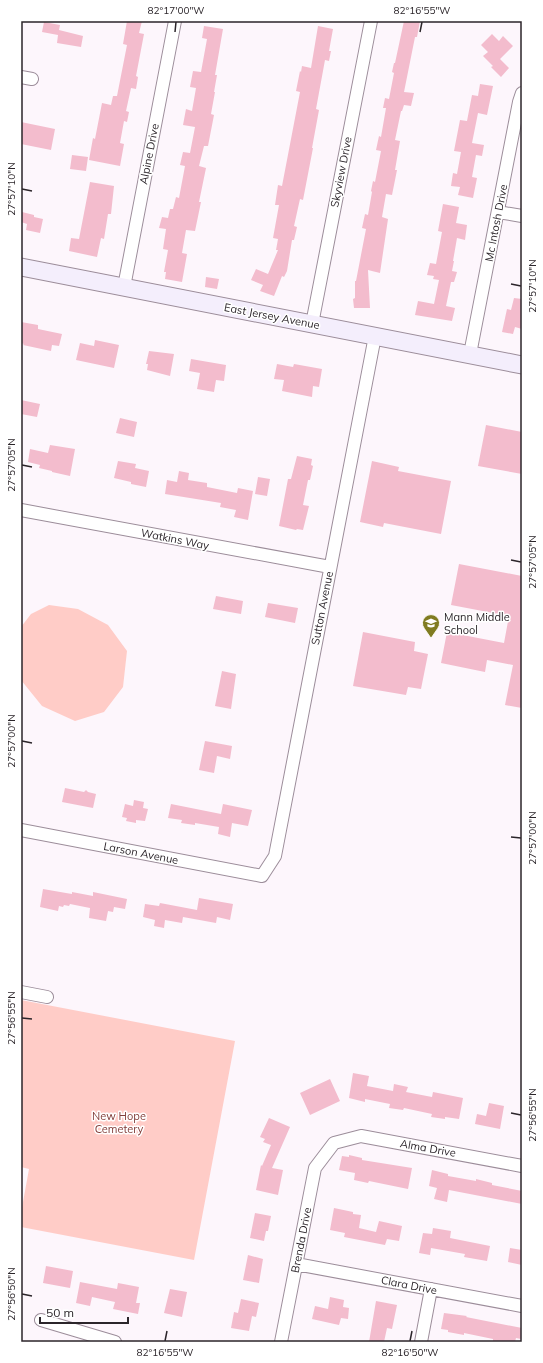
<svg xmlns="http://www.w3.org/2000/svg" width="543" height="1363" font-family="Mulish,sans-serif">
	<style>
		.green { fill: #ffccc7 }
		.building { fill: #f3bccd }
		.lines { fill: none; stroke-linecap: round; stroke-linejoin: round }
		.street-casing { stroke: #9c8d9a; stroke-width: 14 }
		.secondary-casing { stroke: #9c8d9a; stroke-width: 19 }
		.street { stroke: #fff; stroke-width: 12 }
		.secondary { stroke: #f4eefc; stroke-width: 17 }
		.ticks { fill: none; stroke: #2b252a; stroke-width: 1.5 }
		.labels { text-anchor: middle; stroke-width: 3; stroke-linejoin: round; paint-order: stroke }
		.street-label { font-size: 11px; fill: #2b252a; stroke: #fff }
		.poi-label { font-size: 11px; fill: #2b252a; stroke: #fff; text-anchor: start }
		.park-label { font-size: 11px; fill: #823d39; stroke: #fff }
		.neatline { fill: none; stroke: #2b252a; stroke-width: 1.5 }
		.ticks-label { font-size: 10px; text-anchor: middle; fill: #2b252a }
	</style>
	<rect width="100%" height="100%" fill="#fdf6fc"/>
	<path class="green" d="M49 605 78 609 108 625 127 651 123 687 104 712 75 721 42 706 21 680V627L31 614Z
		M21 1000 235 1041 194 1260 21 1227V1213L29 1169 21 1167Z"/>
	<path class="building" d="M127 21H142L139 33 144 34 136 76 138 77 136 89 131 88 126 111 129 112 127 122 124 121 120 143 124 144 120 166 89 160 93 138 95 139 102 103 111 105 113 96H117L127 45 123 44Z
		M404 21H420L417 37H415L404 92 414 93 411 106 404 105 402 111H401L395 140 400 141 395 170H397L392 195 386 194 382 217 388 219 380 273 368 270 370 308H354L353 299 355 298V281H356L366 229 362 228 365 214 368 215 372 192 371 191 373 181 375 182 381 151 376 150 379 136 381 137 386 108H383L385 98 389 99 394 73 392 72 394 63H395Z
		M44 22 60 25 59 30 83 36 81 47 57 43 58 35 42 32Z
		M204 26 223 29 215 75H217L214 92H215L211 114 214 115 208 146H204L199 166 206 168 199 202H201L195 231 186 230 182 253 187 254 182 282 165 279 166 272H164L168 250 163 249 166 229 159 228 162 217 168 218 170 209H173L176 197 179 198 185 166 180 165 183 152 190 153 195 127 183 125 186 109 192 111 196 88 190 87 193 71 201 72 207 39 202 38Z
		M318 26 333 29 329 51H331L329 61 325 60 316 109 319 110 312 148H313L303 200 300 199 294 226 297 227 294 240H292L287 271 284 277 282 276 274 296 260 291 263 285 251 280 256 269 268 274 278 250H276L278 239 273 238 279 205H275L278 185 282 186 300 92 296 91 300 71 301 72 302 66 311 68Z
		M492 34 499 41 503 36 513 46 500 59 509 68 501 77 491 67 493 66 483 56 488 52 481 45Z
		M480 84 493 86 487 115 478 113 472 143 484 145 482 156 476 155 472 177 477 178 473 198 458 195 460 187 451 186 453 173 457 174 461 152 454 151 460 120 467 121 472 95 478 96Z
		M21 122 55 129 51 150 21 144Z
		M72 155 88 157 86 171 70 169Z
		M90 182 114 186 111 214H108L104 239 101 238 97 257 69 251 71 238 79 239Z
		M443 204 459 207 456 223 467 225 465 240 457 238 453 261H454L452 271 457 272 454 282H451L446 306 455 308 452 321 415 315 418 301 434 304 439 280 433 279 434 276 427 275 430 263 436 264 442 232 438 231Z
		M22 212 34 215V217L43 219 40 233 26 230 27 224 21 222Z
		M206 277 219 279 217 289 205 287Z
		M514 298 522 299V329L515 327 513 334 502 332 507 309 511 310Z
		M21 322 38 325V329L62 334 59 346 52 345 51 351 23 345 24 344 21 343Z
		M95 340 119 345 114 368 76 360 80 343 94 346Z
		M149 351 174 354 170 376 147 370 148 364H146Z
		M191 359 226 365 224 381 216 380 214 392 197 389 200 373 189 371Z
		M277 364 293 367 294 364 322 369 319 387 313 386 312 397 282 391 284 380 274 379Z
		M21 400 40 404 37 417 21 414Z
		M120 418 137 422 134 437 116 433Z
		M486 425 522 432V474L478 466Z
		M50 445 75 449 70 476 52 472V471L39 468 40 465 28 462 30 449 48 453Z
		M297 456 312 459 311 465 313 466 310 480H308L303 505 309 506 303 530 297 529 296 530 279 526 288 479H291Z
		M118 461 136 464 135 468 149 471 146 487 131 484V482L114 478Z
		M372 461 399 467 398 471 451 481 441 534 384 523 383 527 360 522Z
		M179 471 189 473 188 480 207 483V487L237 493 238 488 253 491 248 520 234 517 236 510 220 507 221 503 165 494 167 480 177 482Z
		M258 477 270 479 267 496 255 494Z
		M459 564 522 576V708L505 705 513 665 487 660 485 672 441 663 447 632 504 643 509 616 451 605Z
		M216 596 243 601 241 614 213 609Z
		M268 603 298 608 295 623 265 617Z
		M363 632 415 642 414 651 428 654 421 689 408 687 406 695 353 686Z
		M222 671 236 674 231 709 215 706Z
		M205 741 232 746 230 759 217 756 214 773 199 770Z
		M65 788 84 792 86 790 88 792 96 794 93 808 62 802Z
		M134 800 144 802 143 808 148 809 145 821 136 820V823L126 821 127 818 122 817 125 804 133 806Z
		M171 804 221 814 223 804 252 810 248 826 232 823 230 837 218 834 219 827 195 823V825L181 823 182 820 168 818Z
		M43 889 66 893 72 894V892L93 896V892L127 899 125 909 114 907 113 912 108 911 106 921 89 918 90 908 70 904 69 906 64 905 63 907 59 906 58 911 40 907Z
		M199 898 233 904 230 920 217 917 216 923 183 917 182 923 165 920 164 928 154 926 155 920 143 917 145 904 159 906 160 903 197 910Z
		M353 1073 369 1076 367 1086 393 1091 394 1084 408 1087 406 1092 432 1097 433 1092 463 1098 459 1119 445 1117V1119L431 1117 432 1114 404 1108 403 1110 389 1108 390 1104 365 1099V1102L349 1098Z
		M330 1079 340 1101 310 1115 300 1093Z
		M489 1103 504 1106 500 1129 475 1124 477 1114 486 1116Z
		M269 1118 290 1127 272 1168 283 1170 278 1195 256 1190 261 1165 262 1166 271 1145 263 1142 265 1139 260 1137Z
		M349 1155 362 1158V1160L412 1168 408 1189 369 1181 368 1183 354 1180 355 1173 339 1170 342 1156 349 1157Z
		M432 1170 448 1174V1176L476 1181V1179L492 1183V1185L522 1191V1204L449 1190 447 1202 434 1199 437 1188 429 1186Z
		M334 1208 353 1212V1214L361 1215 359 1228 376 1232 379 1221 402 1226 399 1241 387 1239 385 1245 344 1237 345 1233 330 1230Z
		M255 1213 271 1216 268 1231H266L264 1241 250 1238Z
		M433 1228 451 1231 450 1238 490 1246 487 1261 464 1257 465 1254 431 1248 430 1255 419 1253 423 1233 432 1234Z
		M510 1248 522 1250V1265L508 1262Z
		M248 1255 263 1259 259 1283 243 1280Z
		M46 1266 73 1271 70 1288 43 1283Z
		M80 1282 117 1289 118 1283 139 1287 136 1303H140L138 1314 113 1309 115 1302 92 1297 90 1306 76 1303Z
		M170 1289 187 1292 182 1317 164 1313Z
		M330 1297 344 1300 343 1307 349 1308 348 1319 341 1318 339 1325 312 1319 315 1306 328 1309Z
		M241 1299 259 1303 256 1317 252 1316 249 1331 231 1328 234 1312 238 1313Z
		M376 1301 397 1305 392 1329 387 1328 384 1342H369Z
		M444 1313 467 1316 466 1317 522 1328 521 1339 516 1338 515 1342H493V1339L464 1333V1335L448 1332V1330L441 1329Z"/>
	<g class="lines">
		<g class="street-casing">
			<path id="street" d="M21 77 32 79
				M498 212 522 216
				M124 287 175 21
				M312 324 371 21
				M470 354 519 102 522 93
				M21 510 330 567
				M21 830 262 876 275 856 375 336
				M21 992 47 997
				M296 1264 522 1306
				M41 1320 115 1342
				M281 1342 315 1168 334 1143 361 1136 522 1166
				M421 1342 431 1289"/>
		</g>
		<g class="secondary-casing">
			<path id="secondary" d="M21 267 522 365"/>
		</g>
		<use href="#street" class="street"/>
		<use href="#secondary" class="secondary"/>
	</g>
	<path class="ticks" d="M175 32 176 22M420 32 422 22M22 189 32 191M511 284 521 286M22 465 32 467M511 560 521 562M22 741 32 743M511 837 521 838M22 1018 32 1019M511 1113 521 1115M22 1294 32 1296M165 1341 167 1331M410 1341 412 1331"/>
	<defs>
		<g id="school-pin" transform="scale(0.9)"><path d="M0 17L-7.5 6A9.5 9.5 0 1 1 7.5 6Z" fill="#807b21" stroke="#fff"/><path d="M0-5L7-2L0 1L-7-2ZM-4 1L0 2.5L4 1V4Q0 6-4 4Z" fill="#fff"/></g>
	</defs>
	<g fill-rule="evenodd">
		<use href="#school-pin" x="431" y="623"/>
	</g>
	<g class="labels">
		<g class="street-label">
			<text transform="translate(149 154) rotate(-79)" y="4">Alpine Drive</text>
			<text transform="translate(341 172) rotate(-79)" y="4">Skyview Drive</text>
			<text transform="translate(496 223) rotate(-79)" y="4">Mc Intosh Drive</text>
			<text transform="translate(272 316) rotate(11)" y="4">East Jersey Avenue</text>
			<text transform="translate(175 539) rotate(11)" y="4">Watkins Way</text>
			<text transform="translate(322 608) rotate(-79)" y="4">Sutton Avenue</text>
			<text transform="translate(141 853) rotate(11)" y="4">Larson Avenue</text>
			<text transform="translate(428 1148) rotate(10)" y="4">Alma Drive</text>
			<text transform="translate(301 1240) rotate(-79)" y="4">Brenda Drive</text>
			<text transform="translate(409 1285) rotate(11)" y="4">Clara Drive</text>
		</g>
		<g class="poi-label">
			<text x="444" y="621">Mann Middle<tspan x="444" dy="13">School</tspan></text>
		</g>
		<g class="park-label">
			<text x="119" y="1120">New Hope<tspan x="119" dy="13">Cemetery</tspan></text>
		</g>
	</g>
	<rect width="543" height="1363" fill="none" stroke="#ffffff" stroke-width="44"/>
	<path d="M40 1317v6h88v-6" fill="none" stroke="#2b252a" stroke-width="2"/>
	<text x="46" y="1317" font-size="12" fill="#2b252a" stroke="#ffffff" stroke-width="3" paint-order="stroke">50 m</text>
	<rect x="22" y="22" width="499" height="1319" class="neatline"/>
	<g class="ticks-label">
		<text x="176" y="14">82°17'00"W</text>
		<text x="422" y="14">82°16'55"W</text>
		<text transform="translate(11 189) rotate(-90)" y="4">27°57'10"N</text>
		<text transform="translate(532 286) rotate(-90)" y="4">27°57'10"N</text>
		<text transform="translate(11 465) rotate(-90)" y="4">27°57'05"N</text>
		<text transform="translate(532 562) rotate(-90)" y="4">27°57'05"N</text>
		<text transform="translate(11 741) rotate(-90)" y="4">27°57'00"N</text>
		<text transform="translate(532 838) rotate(-90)" y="4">27°57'00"N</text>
		<text transform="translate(11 1018) rotate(-90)" y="4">27°56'55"N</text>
		<text transform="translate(532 1115) rotate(-90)" y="4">27°56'55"N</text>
		<text transform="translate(11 1294) rotate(-90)" y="4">27°56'50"N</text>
		<text x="165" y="1356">82°16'55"W</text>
		<text x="410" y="1356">82°16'50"W</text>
	</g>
</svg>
